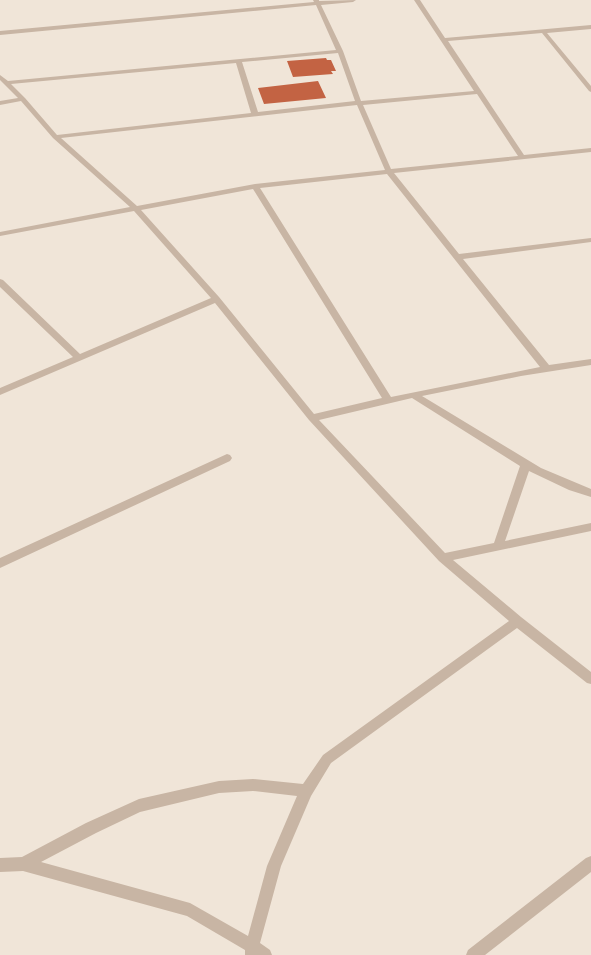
<svg xmlns="http://www.w3.org/2000/svg" width="591" height="955" font-family="Inter,sans-serif">
	<style>
		.building { fill: #c36343 }
		.lines { fill: none; stroke-linecap: round; stroke-linejoin: round }
		.minor { fill: #c8b5a4; fill-rule: evenodd }
	</style>
	<rect width="100%" height="100%" fill="#f0e5d8"/>
	<path class="building" d="M326 58 327 60H331L336 71H331L333 74 293 77 287 61Z
		M318 81 326 98 264 104 258 88Z"/>
	<g class="lines">
		<path class="minor" d="M313 0H319V1L356 0 353 2 321 5 343 51 361 101 474 91 414 0H420L445 38 591 25V29L547 33 591 86V92L589 91 542 33 448 41 524 155 591 148V152L394 173 459 254 591 238V242L463 259 549 365 591 359V365L521 376 422 396 541 468 591 489V497L569 490 529 471 505 541 591 523V531L453 560 521 617 591 672V684L587 683 517 628 331 763 311 796 281 866 260 943 270 950 272 955H245V950L187 916 23 871 0 872V858L22 857 86 823 139 799 219 781 253 779 303 784 323 755 509 621 439 561 309 420 215 303 0 395V388L73 357 0 287V279L3 280 80 354 211 298 134 211 0 236V232L130 207 53 138 21 101 0 105V101L18 98 0 80V75L8 81 336 50 316 5 0 35V31L314 2ZM338 53 355 101 258 112 242 62ZM236 63 251 113 57 135 25 98 11 84ZM477 94 518 156 391 169 363 105ZM357 105 385 170 255 184 137 206 61 138ZM387 174 540 367 391 397 260 188ZM253 189 382 398 314 414 219 297 141 210ZM412 398 520 466 494 543 445 553 319 420ZM253 791 297 796 267 866 248 936 190 903 41 862 96 833 140 812 219 793Z
			M227 454 230 455 232 458 230 461 0 568V558Z
			M591 856V872L485 955H466L468 950 586 858Z"/>
	</g>
</svg>
